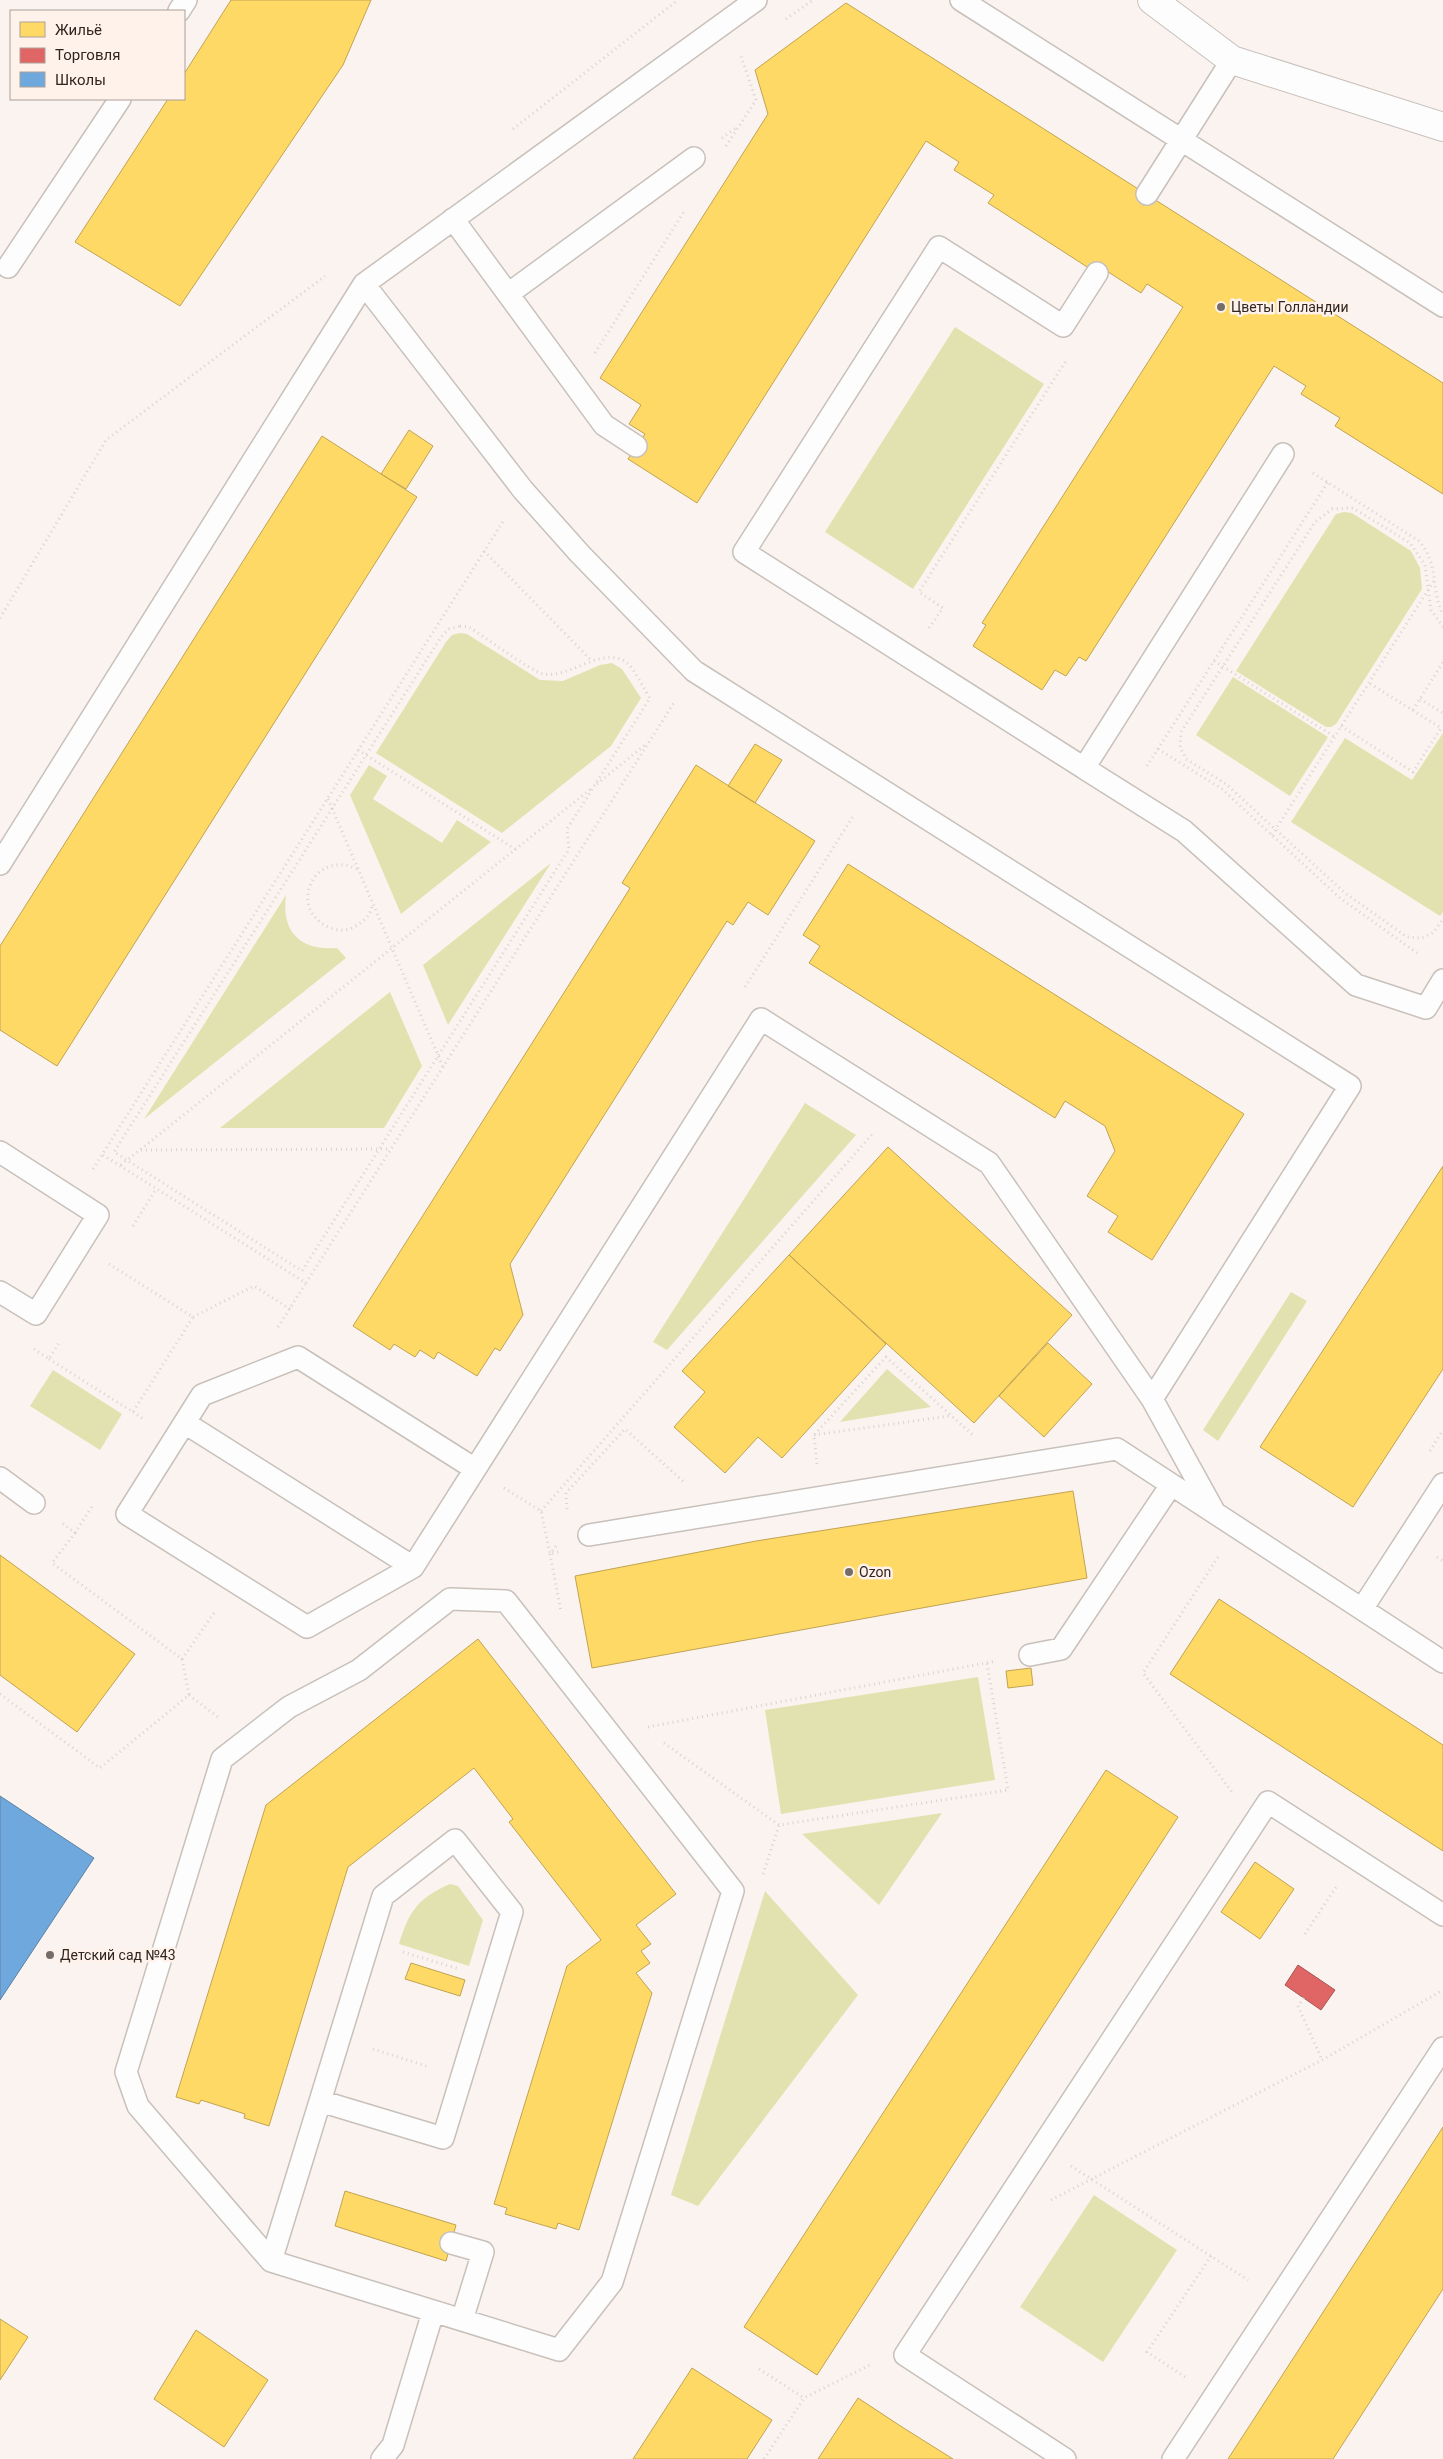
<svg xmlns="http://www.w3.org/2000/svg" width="1443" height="2459" font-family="Roboto,sans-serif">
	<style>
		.green { fill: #e2e2b0 }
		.homes { fill: #ffd966; stroke: #c1a351 }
		.shops { fill: #e06666; stroke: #ab5251 }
		.schools { fill: #6fa8dc; stroke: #5c81a3 }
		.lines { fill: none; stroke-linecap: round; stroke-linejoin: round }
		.lane-casing { stroke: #c8c0bb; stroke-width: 24 }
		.street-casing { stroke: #c8c0bb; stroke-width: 30 }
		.path { stroke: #d7d4d3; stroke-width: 3; stroke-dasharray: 1 4; stroke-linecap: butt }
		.lane { stroke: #fefdfd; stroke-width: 21 }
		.street { stroke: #fefdfd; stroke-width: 28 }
		.poi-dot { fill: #776d68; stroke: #fef2eb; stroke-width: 2 }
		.labels { text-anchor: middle; stroke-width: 5; stroke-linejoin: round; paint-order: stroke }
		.poi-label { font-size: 14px; fill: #30251f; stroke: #fef2eb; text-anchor: start }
	</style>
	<rect width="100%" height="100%" fill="#faf3ef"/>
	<path class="green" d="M955 327 1044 384 913 589 825 532Z
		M1344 512 1352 513 1411 551 1420 568 1422 589 1336 724 1331 727H1326L1236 671 1336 514Z
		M460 633 467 634 540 680 563 681 600 665 612 663 622 669 641 698 611 746 502 833 376 753 446 642 452 635Z
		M1233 677 1328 737 1290 796 1196 735Z
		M1443 733V912L1440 916 1291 822 1345 738 1412 780Z
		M369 765 387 776 373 799 442 843 457 820 491 842 401 914 350 795Z
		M551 863 448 1025 423 965Z
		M286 895C281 932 300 951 337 948L346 958 144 1119Z
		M390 992 422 1066 384 1128H220Z
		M805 1103 856 1135 667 1350 653 1342Z
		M1291 1292 1307 1301 1218 1441 1203 1430Z
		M887 1369 931 1407 840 1422Z
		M53 1370 122 1414 100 1450 30 1406Z
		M978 1677 995 1780 781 1814 765 1710Z
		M942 1813 879 1905 802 1834Z
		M450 1884 458 1886 483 1920 469 1966 399 1944C409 1911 418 1898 450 1884Z
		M765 1891 858 1995 698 2206 671 2195Z
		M1094 2195 1177 2250 1103 2362 1020 2307Z"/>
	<path class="homes" d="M231 0H371L343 65 180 306 75 242 168 99H184V74Z
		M846 3 1443 383V494L1335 426 1340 418 1301 394 1306 386 1274 366 1086 661 1079 657 1066 676 1055 670 1042 690 973 646 986 625 982 623 1183 307 1147 284 1141 293 1102 268 1098 274 988 203 994 195 954 170 959 162 926 141 697 503 628 459 645 434 629 424 641 405 600 378 768 114 755 70Z
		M409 430 433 446 406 489 381 474Z
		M322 436 417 497 57 1066 0 1030V946Z
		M755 744 782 760 755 803 728 786Z
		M696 765 815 841 768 915 748 902 733 925 727 921 510 1264 523 1315 500 1351 495 1348 477 1376 438 1352 434 1359 420 1350 415 1357 394 1344 390 1350 353 1326 622 901 630 888 622 883Z
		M848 864 1244 1114 1152 1260 1108 1232 1118 1216 1087 1196 1115 1151 1105 1126 1065 1101 1055 1118 809 963 820 946 803 935Z
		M888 1147 1072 1315 974 1423 789 1255Z
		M1443 1166V1369L1353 1507 1260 1447Z
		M789 1255 886 1344 782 1458 758 1437 725 1473 674 1427 705 1392 682 1371Z
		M1048 1343 1092 1384 1044 1437 999 1396Z
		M1073 1491 1087 1578 592 1668 575 1576 756 1541Z
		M0 1555 135 1654 77 1732 0 1675Z
		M1219 1599 1443 1745V1851L1170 1674Z
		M478 1639 676 1894 636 1925 651 1944 641 1951 650 1963 636 1973 652 1993 579 2230 558 2223 556 2229 505 2214 507 2208 494 2204 567 1966 601 1940 509 1822 513 1819 474 1768 348 1867 269 2126 244 2118 245 2114 201 2100 199 2104 176 2097 266 1805Z
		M1031 1668 1033 1685 1008 1688 1006 1671Z
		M1106 1770 1178 1817 817 2375 744 2327Z
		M1255 1862 1294 1889 1260 1939 1221 1912Z
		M411 1963 465 1980 460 1996 405 1979Z
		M1443 2127V2289L1333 2459H1228Z
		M345 2191 456 2225 446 2261 335 2226Z
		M0 2319 28 2337 0 2380Z
		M196 2330 268 2380 224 2447 154 2399Z
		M692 2368 772 2420 747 2459H633Z
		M858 2398 902 2427 953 2459H818Z"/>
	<path class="shops" d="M1298 1965 1335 1990 1321 2010 1285 1985Z"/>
	<path class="schools" d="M0 1796 94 1858 0 2000Z"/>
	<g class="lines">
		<g class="lane-casing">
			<path id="lane" d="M961 0 1443 306
				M179 11 186 0
				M1147 194 1232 60
				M453 219 604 425 636 446
				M8 267 120 99
				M1097 273 1063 326 939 247 744 552 1084 768 1283 454
				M364 284 523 490 580 554 694 671 1350 1086 1152 1399
				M508 294 694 158
				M1084 768 1184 831 1356 985 1426 1008 1443 980
				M0 864 364 284 756 0
				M0 1152 98 1215 36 1314 0 1292
				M185 1423 413 1567
				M475 1469 298 1357 202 1395 127 1514 307 1627 413 1567 761 1019 989 1163 1152 1399 1215 1513
				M0 1478 34 1503
				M589 1535 1117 1449 1443 1662
				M450 1599 506 1601 733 1891 612 2282 559 2350 271 2261 138 2106 126 2072 222 1759 289 1707 359 1670Z
				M1362 1609 1443 1484
				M1030 1655 1061 1649 1171 1485
				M451 2243 483 2252 462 2320
				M271 2261 383 1896 455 1840 512 1912 443 2138 320 2101
				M382 2459 393 2445 433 2312
				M1065 2459 905 2355 1268 1802 1443 1915
				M1173 2459 1443 2048"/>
		</g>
		<g class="street-casing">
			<path id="street" d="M1152 0 1232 60 1443 127"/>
		</g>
		<path class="path" d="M786 19 813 0
			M513 129 678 0
			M722 138 737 127
			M726 146 756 100 740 53
			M595 353 685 210
			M1313 473 1419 541C1440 565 1430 589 1443 615
			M484 551 592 661
			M0 618 106 440 325 276
			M460 626 469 627C483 636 531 671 543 674 570 679 604 644 627 663 636 671 643 688 650 698L567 829 569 849 302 1271 114 1152 441 637 449 629Z
			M1443 627 1431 610 1425 565 1410 543 1353 508 1332 509 1315 522 1181 732 1180 747 1186 759 1226 784 1345 893 1407 937 1422 938 1434 932 1443 919
			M929 628 943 608 919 592 1067 359
			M1214 661 1335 737
			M1420 699 1443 713
			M1413 710 1443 662
			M1341 726 1413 772 1441 728 1369 683
			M1158 749 1222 789 1340 898 1420 955
			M358 750 515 849
			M1147 766 1328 482
			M597 784 645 745
			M328 799 443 1067
			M1272 835 1435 579
			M357 869C313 848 286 911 331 928 338 931 347 931 354 927 363 922 371 916 372 905
			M745 987 854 815
			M141 1150 391 1149
			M103 1155 306 1283 675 701
			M121 1165 592 788
			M93 1169 504 520
			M133 1226 156 1189
			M193 1317 254 1286 290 1309
			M278 1327 306 1283
			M34 1349 49 1359 60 1341
			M49 1359 133 1412 193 1317 109 1264
			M133 1412 145 1420
			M814 1435 949 1416
			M1430 1451 1443 1430
			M817 1464 814 1435 886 1357 974 1436
			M504 1488 541 1511 550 1554 559 1552
			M567 1509 566 1493 625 1429 685 1483
			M541 1511 874 1132
			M75 1533 93 1505
			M556 1546 550 1554 561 1612
			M1218 1557 1143 1673 1232 1792
			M1437 1557 1443 1561
			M182 1659 216 1610
			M0 1694 100 1768 189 1695 182 1659 52 1563 75 1533 61 1522
			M189 1695 218 1717
			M648 1727 996 1661
			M664 1743 779 1825 1008 1790 987 1663
			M763 1874 779 1825
			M1305 1934 1336 1887
			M403 1952 459 1969
			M1304 1998 1298 2006 1322 2060
			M373 2049 429 2067
			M1071 2166 1248 2280
			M1051 2200 1322 2060 1443 1990
			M759 2369 804 2398
			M1185 2377 1147 2352 1211 2256
			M764 2459 804 2398 872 2364"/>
		<use href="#lane" class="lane"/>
		<use href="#street" class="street"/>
	</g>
	<g class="poi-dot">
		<circle cx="1221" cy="307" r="5"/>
		<circle cx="849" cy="1572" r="5"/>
		<circle cx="50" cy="1955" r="5"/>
	</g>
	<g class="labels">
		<g class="poi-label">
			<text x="1231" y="312">Цветы Голландии</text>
			<text x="859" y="1577">Ozon</text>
			<text x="60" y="1960">Детский сад №43</text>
		</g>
	</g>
	<rect x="10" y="10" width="175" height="90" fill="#fef2eb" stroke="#aca099"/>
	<rect x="20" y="22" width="25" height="15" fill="#ffd966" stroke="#aca099"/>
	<text x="55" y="35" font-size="15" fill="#30251f">Жильё</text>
	<rect x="20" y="48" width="25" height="15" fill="#e06666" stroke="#aca099"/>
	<text x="55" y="60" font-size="15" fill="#30251f">Торговля</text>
	<rect x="20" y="72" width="25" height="15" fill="#6fa8dc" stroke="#aca099"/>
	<text x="55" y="85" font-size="15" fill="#30251f">Школы</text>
</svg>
